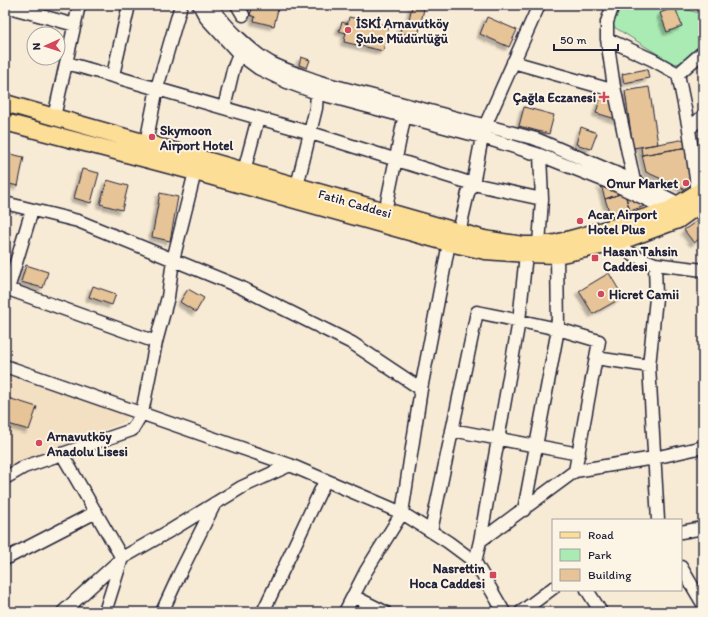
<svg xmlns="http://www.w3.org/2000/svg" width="708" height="617" font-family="Itim,sans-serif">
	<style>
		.built { fill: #f3dfc2 }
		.green { fill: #aaebb4; stroke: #668678 }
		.building { fill: #e6c497; stroke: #22223b; filter: url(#shadow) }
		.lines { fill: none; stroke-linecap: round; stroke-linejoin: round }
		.minor-casing { stroke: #22223b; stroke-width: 15 }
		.major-casing { stroke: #22223b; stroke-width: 19 }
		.minor { stroke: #fcf5e5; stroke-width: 12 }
		.major { stroke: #fdde96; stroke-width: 16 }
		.poi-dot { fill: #d1495b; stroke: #fcf5e5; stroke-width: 1.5 }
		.labels { text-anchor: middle; stroke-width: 4; stroke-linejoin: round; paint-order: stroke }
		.poi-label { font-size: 13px; font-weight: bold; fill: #22223b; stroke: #fcf5e5; text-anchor: start }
		.street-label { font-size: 13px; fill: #22223b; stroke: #fcf5e5 }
	</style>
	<defs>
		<filter id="shadow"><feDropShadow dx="-3.5" dy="3.5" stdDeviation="1" flood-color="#0004"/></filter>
	</defs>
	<rect width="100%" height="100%" fill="#f8ebd5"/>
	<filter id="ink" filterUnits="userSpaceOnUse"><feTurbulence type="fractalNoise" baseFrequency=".025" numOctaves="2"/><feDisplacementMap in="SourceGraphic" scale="8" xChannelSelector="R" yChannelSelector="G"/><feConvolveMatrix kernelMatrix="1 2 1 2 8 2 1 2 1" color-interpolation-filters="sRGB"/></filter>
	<g filter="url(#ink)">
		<path class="built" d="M5 375 125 414 127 418 124 422 20 464 7 471 5 470Z"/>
		<path class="green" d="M617 5H668L703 14V44C695 52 684 67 672 63L614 27 612 24Z"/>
		<path class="building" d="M248 5H279L274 26 254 21 255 17 250 15 252 9 247 8Z
			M412 6 424 9 421 22 409 20Z
			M675 7 682 26 667 32 660 13Z
			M349 17 389 26 383 51 344 42Z
			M487 17 517 30 509 47 480 34Z
			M342 22 348 24 346 33 339 31Z
			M402 23 420 27 418 37 400 33Z
			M301 57 310 60 307 68 299 65Z
			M647 69 649 78 624 83 622 74Z
			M649 87 658 144 633 148 625 91Z
			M601 96 604 97V96L612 99 619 120 596 113Z
			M524 107 554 115 549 134 519 126Z
			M581 127 597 133 591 149 576 144Z
			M686 139 688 147 642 155 641 147Z
			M688 147 694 182 684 189 646 172 642 155Z
			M5 153 24 157 18 186 5 183Z
			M703 153V169L699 165 701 163 697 158Z
			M82 169 99 173 91 203 74 198Z
			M107 180 128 186 122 210 100 204Z
			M601 185 623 193 605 199Z
			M160 193 178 197 170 241 152 237Z
			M623 193 625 194 630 211 611 217 605 199Z
			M625 194 645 202V206L630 211Z
			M701 218 703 220V236L694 243 684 230Z
			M26 265 48 272 43 288 21 282Z
			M609 273 623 297 593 314 579 291Z
			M93 286 116 294 112 305 89 297Z
			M188 289 204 298 196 312 180 302Z
			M5 397 37 407 29 430 5 423Z"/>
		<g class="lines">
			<g class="minor-casing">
				<path id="minor" d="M199 5 206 18 239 54 258 68 287 82 317 93 482 137 540 155 618 186 669 210 671 213
					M212 5C221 23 253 53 271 63 287 71 304 76 320 82L536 139 634 181 680 204 684 207
					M237 5 243 15
					M613 5 607 22V39L614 87 634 181
					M5 6 75 25
					M607 39 653 60 678 74
					M513 62 615 91
					M67 63 311 133 473 184 542 199
					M113 75 129 5
					M224 108 233 70 239 54
					M54 117 79 5
					M485 126 539 5
					M689 129 703 116
					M146 143 157 88 181 5
					M244 171 258 118
					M297 186 316 108 317 93
					M698 193 689 129 678 74 703 52
					M5 203 78 221 240 287 352 343 421 389
					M32 210 8 289 156 342
					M385 212 406 109
					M459 232 468 193 473 184 482 137
					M616 243 633 255 655 264 703 270
					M539 245 542 199 540 155
					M655 264 656 298 649 366 658 520
					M596 358 649 366
					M5 366 290 465 402 513 448 542 475 562 504 612
					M452 430 579 454
					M62 454 122 558 105 612
					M5 478 24 467 132 430 142 413 156 342 168 297 173 260 195 172
					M524 510 558 329 557 255
					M431 531 477 312 558 329 599 341 575 471
					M681 532 703 528
					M480 541 519 321 526 254
					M5 559 96 512
					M475 562 480 541 575 471 654 458 703 447
					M681 567 703 604
					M587 590 601 612
					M353 596 385 612
					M63 612 122 558 173 529 242 487 290 465
					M162 612 180 573 215 503
					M263 612 325 481
					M345 612 366 571 402 513 421 389 449 243
					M521 612 553 588"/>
			</g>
			<g class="major-casing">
				<path id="major" d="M5 103 484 239 523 245H539L556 243 618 226 669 210 703 189
					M5 122 195 172 449 243 485 251 526 254 557 255 616 243 678 220 703 202"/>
			</g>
			<use href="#minor" class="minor"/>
			<use href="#major" class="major"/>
		</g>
	</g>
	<g class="poi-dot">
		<circle cx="348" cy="30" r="4"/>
		<path d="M602 91h4v4h4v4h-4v4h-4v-4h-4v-4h4z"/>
		<circle cx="152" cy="137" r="4"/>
		<circle cx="686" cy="183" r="4"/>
		<circle cx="580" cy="221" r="4"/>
		<rect x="591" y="254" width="8" height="8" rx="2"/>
		<circle cx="601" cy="294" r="4"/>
		<circle cx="39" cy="443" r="4"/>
		<rect x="489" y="571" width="8" height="8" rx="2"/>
	</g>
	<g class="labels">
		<g class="poi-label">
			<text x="356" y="28">İSKİ Arnavutköy<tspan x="356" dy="15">Şube Müdürlüğü</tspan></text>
			<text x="596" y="102" text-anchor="end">Çağla Eczanesi</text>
			<text x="160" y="135">Skymoon<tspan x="160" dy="15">Airport Hotel</tspan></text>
			<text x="678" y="188" text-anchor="end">Onur Market</text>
			<text x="588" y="219">Acar Airport<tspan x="588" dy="15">Hotel Plus</tspan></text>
			<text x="603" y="256">Hasan Tahsin<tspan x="603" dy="15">Caddesi</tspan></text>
			<text x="609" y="299">Hicret Camii</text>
			<text x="47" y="441">Arnavutköy<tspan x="47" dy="15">Anadolu Lisesi</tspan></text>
			<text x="485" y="573" text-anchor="end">Nasrettin<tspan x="485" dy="15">Hoca Caddesi</tspan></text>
		</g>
		<g class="street-label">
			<text transform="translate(355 203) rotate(16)" y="5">Fatih Caddesi</text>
		</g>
	</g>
	<rect width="708" height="617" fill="none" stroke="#fcf5e5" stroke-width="20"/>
	<rect x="10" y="10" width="688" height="597" fill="none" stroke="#22223b" stroke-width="1.5" filter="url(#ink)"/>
	<rect x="552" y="519" width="130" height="72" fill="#fcf5e5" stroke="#a5a1a1"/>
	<rect x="560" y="532" width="20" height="6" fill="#fdde96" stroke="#a5a1a1"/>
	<text x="588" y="539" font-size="12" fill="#22223b">Road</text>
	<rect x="560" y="549" width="20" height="12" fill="#aaebb4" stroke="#a5a1a1"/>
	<text x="588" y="559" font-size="12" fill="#22223b">Park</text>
	<rect x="560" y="569" width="20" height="12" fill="#e6c497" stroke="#a5a1a1"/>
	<text x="588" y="579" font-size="12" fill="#22223b">Building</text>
	<g transform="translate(46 46) rotate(267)"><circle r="19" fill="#fcf5e5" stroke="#a5a1a1"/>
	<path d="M0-3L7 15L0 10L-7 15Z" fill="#d1495b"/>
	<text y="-6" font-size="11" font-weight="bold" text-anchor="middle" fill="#22223b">N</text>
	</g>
	<path d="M554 44v6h64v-6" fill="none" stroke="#22223b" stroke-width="2"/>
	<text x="560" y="44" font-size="12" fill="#22223b" stroke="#fcf5e5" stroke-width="3" paint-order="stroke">50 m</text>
</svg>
